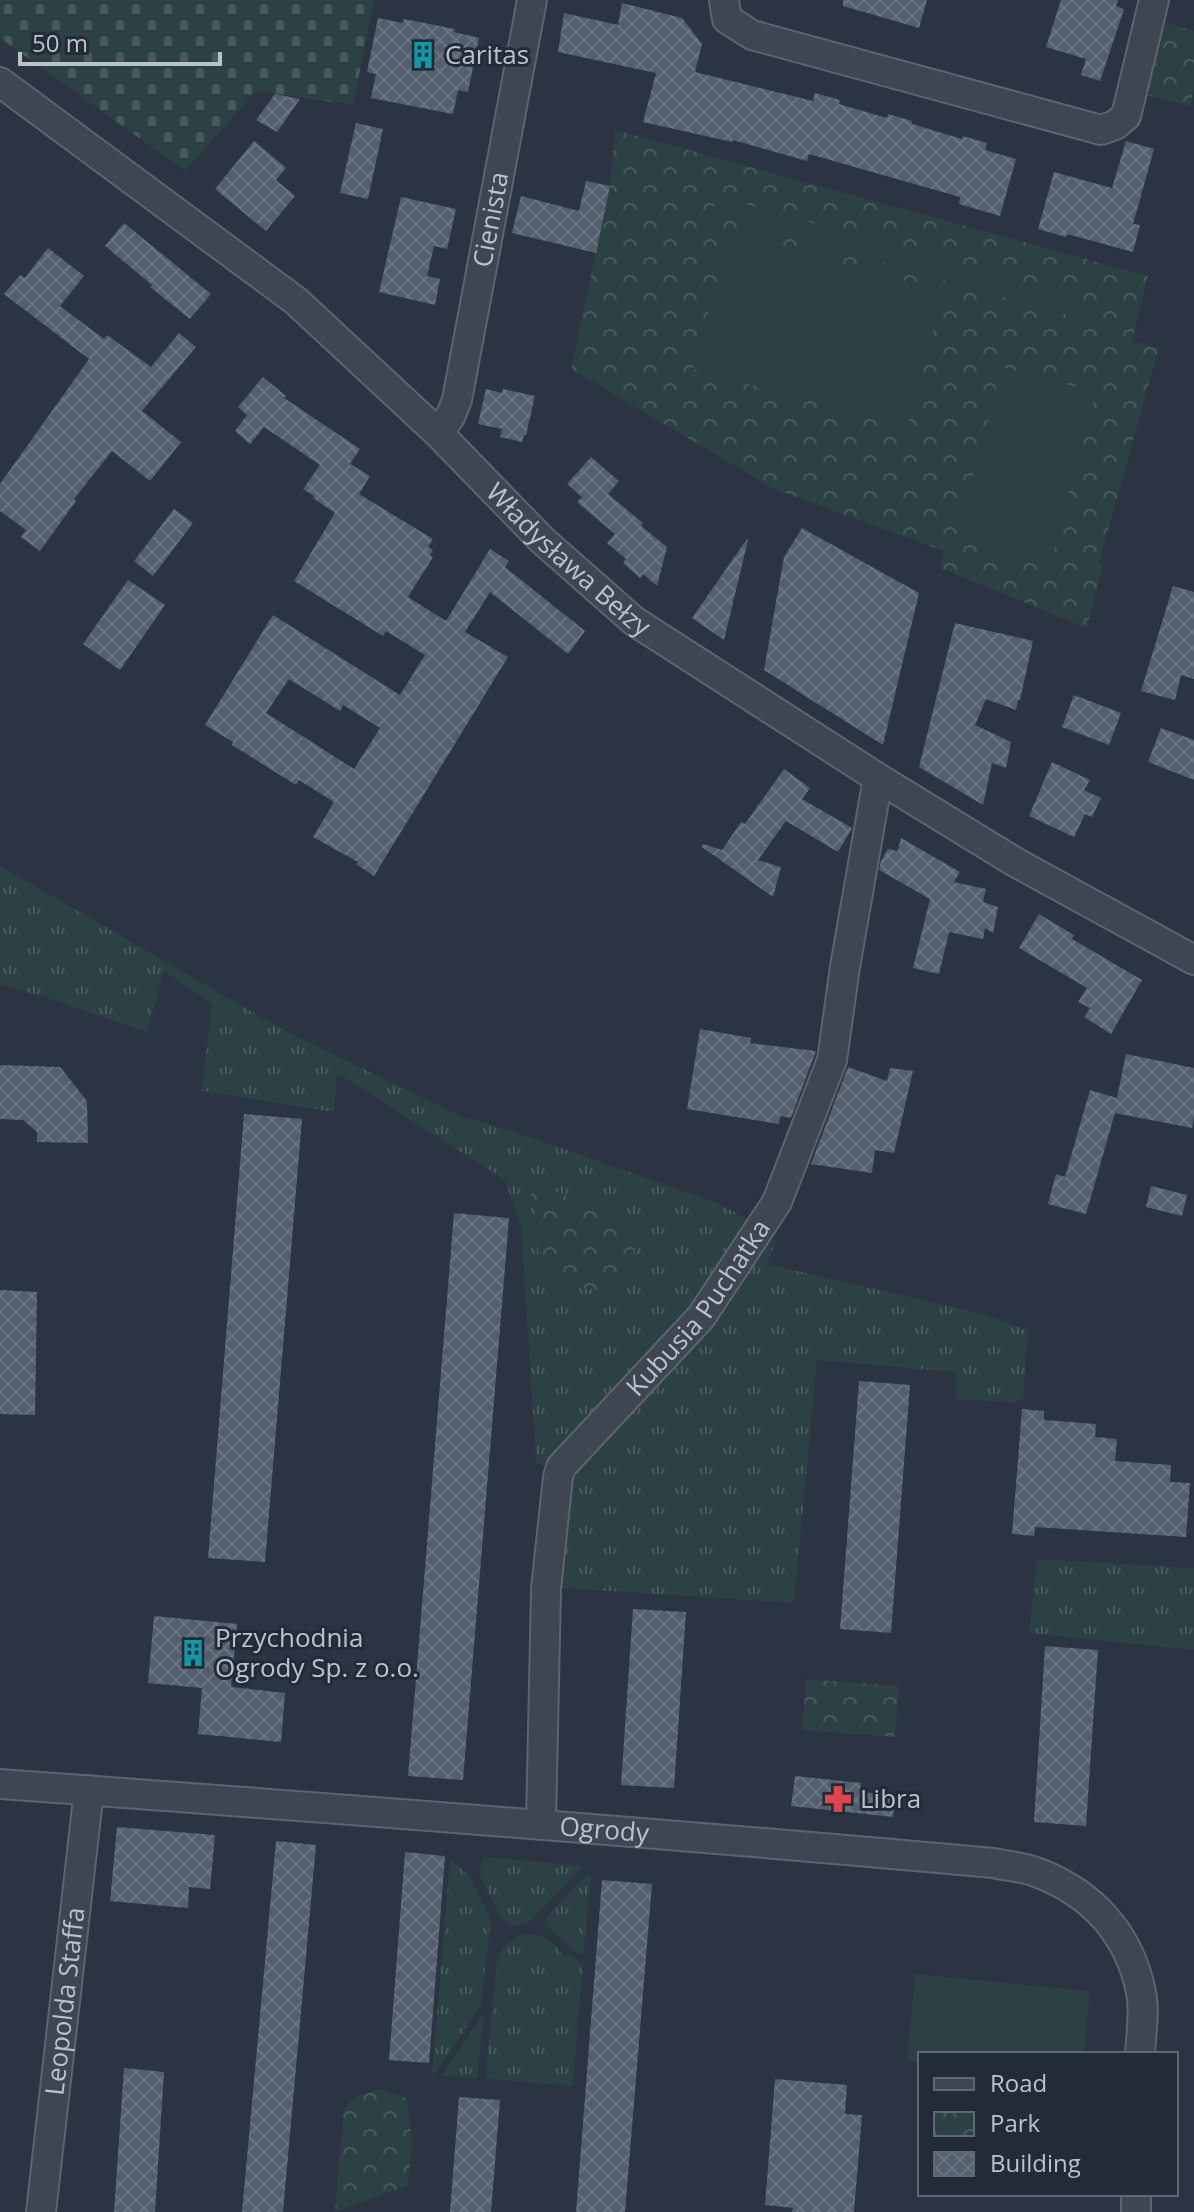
<svg xmlns="http://www.w3.org/2000/svg" width="1194" height="2212" font-family="'Open Sans',sans-serif">
	<style>
		.grass { fill: url(#grass-tufts) }
		.cemetery { fill: url(#cemetery-stones) }
		.park { fill: url(#park-crowns) }
		.pitch { fill: #2c4143 }
		.building { fill: url(#building-cross-hatch); fill-rule: evenodd }
		.lines { fill: none; stroke-linecap: round; stroke-linejoin: round }
		.street-casing { stroke: #5c646f; stroke-width: 32 }
		.street { stroke: #3e4652; stroke-width: 28 }
		.labels { text-anchor: middle; stroke-width: 6; stroke-linejoin: round; paint-order: stroke }
		.poi-label { font-size: 26px; fill: #bbc2cc; stroke: #222b38; text-anchor: start }
		.street-label { font-size: 26px; fill: #bbc2cc; stroke: #222b38 }
	</style>
	<defs>
		<pattern id="grass-tufts" width="24" height="20" patternUnits="userSpaceOnUse" patternTransform="scale(2)"><rect width="24" height="20" fill="#2c4143"/><path d="M3 7l-1-3M5 7V3M7 7l1-3M15 17l-1-3M17 17v-4M19 17l1-3" fill="none" stroke="#495b5d"/></pattern>
		<pattern id="cemetery-stones" width="16" height="16" patternUnits="userSpaceOnUse" patternTransform="scale(2)"><rect width="16" height="16" fill="#2c4143"/><path d="M2 7V4a2 2 0 0 1 4 0v3zM10 15v-3a2 2 0 0 1 4 0v3z" fill="#495b5d"/></pattern>
		<pattern id="park-crowns" width="20" height="18" patternUnits="userSpaceOnUse" patternTransform="scale(2)"><rect width="20" height="18" fill="#2c4143"/><path d="M2 6a3 3 0 1 1 6 0M12 15a3 3 0 1 1 6 0" fill="none" stroke="#495b5d"/></pattern>
		<pattern id="building-cross-hatch" width="8" height="8" patternUnits="userSpaceOnUse" patternTransform="scale(2)"><rect width="8" height="8" fill="#535f6d"/><path d="M0 0l8 8M0 8l8-8" fill="none" stroke="#6a7481"/></pattern>
	</defs>
	<rect width="100%" height="100%" fill="#2a3442"/>
	<path class="grass" d="M0 866 282 1029 460 1116 509 1130 715 1202 749 1220 759 1230 776 1241 767 1264 983 1314 1028 1331 1023 1401 1016 1400 1015 1403 956 1399V1372L817 1360 794 1603 562 1588 573 1477 536 1462 521 1228 505 1180 337 1073 334 1112 202 1091 212 1004 164 971 147 1032 42 996 0 985Z
		M1037 1559 1194 1568V1650L1029 1633Z
		M486 1857 583 1866 532 1920C526 1923 519 1926 512 1925 499 1922 486 1886 479 1874L483 1858Z
		M450 1859 470 1876 491 1920 481 2005 435 2074H432Z
		M591 1875 583 1956C568 1949 559 1934 544 1925V1920L585 1876Z
		M520 1934C541 1933 553 1939 564 1956L569 1955 583 1964 573 2085 570 2086 489 2079 485 2076 497 1960 503 1947Z
		M484 2013 477 2078 442 2076Z"/>
	<path class="cemetery" d="M0 0H374L353 105 256 91 185 171 0 38Z"/>
	<path class="park" d="M1163 22 1194 31V90L1190 106 1143 94Z
		M615 130 1148 276 1132 341 1159 348 1099 563 1103 565 1087 628 940 568 944 551 774 489 571 369 610 186Z
		M533 1183 539 1184 633 1224 638 1232 639 1242 614 1293 540 1281 536 1216 530 1189Z
		M806 1679 899 1686 895 1737 802 1730Z
		M381 2089 407 2098 412 2142 408 2185 335 2212 343 2116C350 2094 360 2095 381 2089Z"/>
	<path class="pitch" d="M717 196 1105 306 1099 324 712 214Z
		M730 234 944 292 907 427 693 369Z
		M1002 367 1096 392 1050 564 956 539Z
		M915 1974 1090 1991 1084 2054H920V2062L907 2061Z"/>
	<path class="building" d="M843 0H927L919 28 843 6Z
		M1061 0H1118L1116 6 1124 9 1100 81 1081 75 1086 59 1046 47Z
		M622 3 682 18 702 44 695 72 813 101 815 93 840 100 839 104 887 118 888 114 912 121V124L962 139 963 136 987 143 985 150 1016 159 1000 216 959 204 960 197 809 154 807 161 733 140 732 142 643 122 656 73 558 52 564 13 618 25Z
		M378 18 403 23 404 19 455 29 454 32 479 38 468 92 458 90 453 114 371 98 376 74 367 72Z
		M275 94 300 99 277 132 256 120Z
		M356 123 383 129 368 199 340 193Z
		M254 141 286 168 276 180 295 196 266 231 215 189Z
		M1126 141 1154 149 1133 224 1140 225 1133 252 1067 234 1066 237 1038 229 1054 172 1112 188Z
		M586 181 610 186 596 253 512 233 521 196 579 211Z
		M401 197 456 209 447 249 434 246 427 276 440 279 435 305 379 292Z
		M124 223 211 294 190 319 150 287 152 285 105 246Z
		M48 248 84 276 60 306 104 339 107 335 151 367 179 333 196 347 142 411 181 442 150 481 112 451 74 499 76 501 40 551 21 537 26 530 0 511V484L89 359 4 294 20 275 25 278Z
		M263 377 286 396 284 398 360 449 350 464 370 476 359 494 433 539 428 547 433 550 430 555 433 557 408 597 446 621 490 549 509 561 505 567 585 631 568 654 490 592 465 632 508 657 374 876 356 864 358 862 313 837 334 802 299 780 296 785 232 745 233 742 205 725 273 615 400 695 425 655 386 631 383 636 294 581 335 513 313 498 314 496 303 489 320 465 264 427 250 444 235 431 247 415 238 407ZM289 679 340 711 343 705 380 728 354 769 266 713Z
		M486 389 502 393 503 389 535 396 526 435H524L522 442 500 437 502 429 478 424Z
		M591 457 619 481 608 494 643 523 641 526 667 547 657 586 643 574 640 578 623 563 626 559 607 543 615 534 577 502 582 497 567 484Z
		M174 509 193 523 153 576 134 561Z
		M802 528 919 593 883 745 764 670 784 557Z
		M747 539 748 540 724 640 692 618Z
		M128 580 165 605 120 670 83 644Z
		M1173 586 1194 592V679L1181 675 1175 700 1141 691Z
		M955 623 1033 641 1020 700H1018L1016 710 986 699 975 725 1011 742 1006 768 992 763 983 805 919 767Z
		M1074 695 1121 713 1109 745 1062 727Z
		M1161 728 1194 740V780L1148 762Z
		M1052 762 1090 780 1084 790 1101 798 1092 817 1085 814 1074 837 1029 816Z
		M784 769 810 788 802 799 852 828 838 852 786 821 758 860 781 867 773 897 702 847 703 844 722 850 741 822 745 824Z
		M901 838 960 872 954 882 986 889 983 902 998 907 993 933 985 928 983 939 949 932 939 974 913 968 930 899 879 870 881 861 888 849 898 851Z
		M1039 914 1074 935 1072 939 1142 980 1111 1034 1084 1017 1090 1008 1078 1002 1087 988 1019 948Z
		M700 1029 751 1038 750 1043 816 1051 791 1118 780 1116 779 1124 687 1109Z
		M1126 1054 1194 1068V1117L1192 1128 1115 1113 1086 1214 1048 1204 1056 1174 1065 1177 1090 1090 1117 1098Z
		M0 1065 60 1067 87 1101 88 1143 37 1142V1132L23 1120 0 1119Z
		M848 1067 887 1081 890 1068 913 1071 894 1153 875 1150 872 1173 811 1164Z
		M244 1114 302 1119 265 1562 208 1558Z
		M1151 1186 1187 1195 1182 1216 1146 1207Z
		M454 1213 509 1218 463 1780 408 1776Z
		M0 1290 37 1292 35 1415 0 1414Z
		M859 1381 910 1385 891 1633 840 1629Z
		M1022 1409 1044 1411V1420L1096 1424 1095 1437 1117 1439 1115 1461 1171 1465 1170 1482 1190 1483 1186 1537 1035 1527 1034 1536 1012 1534Z
		M633 1609 686 1612 674 1788 621 1785Z
		M154 1616 237 1624 231 1687 285 1693 281 1742 198 1734 202 1688 148 1683Z
		M1045 1646 1098 1650 1086 1826 1034 1822Z
		M795 1776 861 1783 860 1792 895 1795 893 1817 791 1806Z
		M117 1827 215 1835 210 1889 189 1887 188 1908 110 1901Z
		M276 1841 316 1845 283 2212H242Z
		M405 1852 445 1856 429 2063 389 2060Z
		M602 1880 652 1884 625 2212H576Z
		M124 2068 164 2072 155 2212H114Z
		M775 2079 847 2085 845 2114 862 2115 854 2212H792L793 2208 765 2205Z
		M459 2097 500 2100 491 2212H450Z"/>
	<g class="lines">
		<g class="street-casing">
			<g id="street">
				<path d="M724 0 727 19 752 35 1101 130 1115 125 1126 116 1154 0"/>
				<path id="s1" d="M0 82 296 301 438 433 542 540 634 621 878 778 1015 862 1194 960"/>
				<path id="s2" d="M438 433 450 417 457 400 532 0"/>
				<path id="s3" d="M0 1784C331 1808 663 1833 993 1863 1007 1866 1023 1867 1036 1872 1092 1893 1129 1933 1141 1992 1145 2011 1141 2035 1140 2054"/>
				<path id="s4" d="M541 1825 546 1589 558 1477 561 1467 701 1317 777 1202 832 1060 845 967 878 778"/>
				<path id="s5" d="M41 2212 89 1790"/>
				<path d="M1136 2212V2194"/>
			</g>
		</g>
		<use href="#street" class="street"/>
	</g>
	<defs>
		<g id="building-bare" transform="scale(2.16)"><path d="M-4-6H4V6H1V3H-1V6H-4ZM-2.5-4.3h1.7v1.8h-1.7ZM.8-4.3h1.7v1.8H.8ZM-2.5-1h1.7V.8h-1.7ZM.8-1h1.7V.8H.8Z" fill="#0f9aa8" stroke="#222b38" stroke-width="2.5" paint-order="stroke"/></g>
		<g id="pharmacy-bare" transform="scale(2.16)"><path d="M-2-6h4v4h4v4h-4v4h-4v-4h-4v-4h4Z" fill="#e0444e" stroke="#222b38" stroke-width="2.5" paint-order="stroke"/></g>
	</defs>
	<g fill-rule="evenodd">
		<use href="#building-bare" x="423" y="55"/>
		<use href="#building-bare" x="193" y="1653"/>
		<use href="#pharmacy-bare" x="838" y="1799"/>
	</g>
	<g class="labels">
		<g class="poi-label">
			<text x="445" y="64">Caritas</text>
			<text x="215" y="1647">Przychodnia<tspan x="215" dy="30">Ogrody Sp. z o.o.</tspan></text>
			<text x="860" y="1808">Libra</text>
		</g>
		<g class="street-label">
			<text dy="9" stroke="none"><textPath href="#s2" startOffset="222">Cienista</textPath></text>
			<text dy="9" stroke="none"><textPath href="#s1" startOffset="744">Władysława Bełzy</textPath></text>
			<text dy="9" stroke="none"><textPath href="#s4" startOffset="570">Kubusia Puchatka</textPath></text>
			<text dy="9" stroke="none"><textPath href="#s3" startOffset="606">Ogrody</textPath></text>
			<text dy="9" stroke="none"><textPath href="#s5" startOffset="212">Leopolda Staffa</textPath></text>
		</g>
	</g>
	<rect x="918" y="2052" width="260" height="144" fill="#222b38" stroke="#5f6773" stroke-width="2"/>
	<rect x="934" y="2078" width="40" height="12" fill="#3e4652" stroke="#5f6773" stroke-width="2"/>
	<text x="990" y="2092" font-size="24" fill="#bbc2cc">Road</text>
	<rect x="934" y="2112" width="40" height="24" fill="url(#park-crowns)" stroke="#5f6773" stroke-width="2"/>
	<text x="990" y="2132" font-size="24" fill="#bbc2cc">Park</text>
	<rect x="934" y="2152" width="40" height="24" fill="url(#building-cross-hatch)" stroke="#5f6773" stroke-width="2"/>
	<text x="990" y="2172" font-size="24" fill="#bbc2cc">Building</text>
	<path d="M20 52v12h200v-12" fill="none" stroke="#bbc2cc" stroke-width="4"/>
	<text x="32" y="52" font-size="24" fill="#bbc2cc" stroke="#222b38" stroke-width="6" paint-order="stroke">50 m</text>
</svg>
